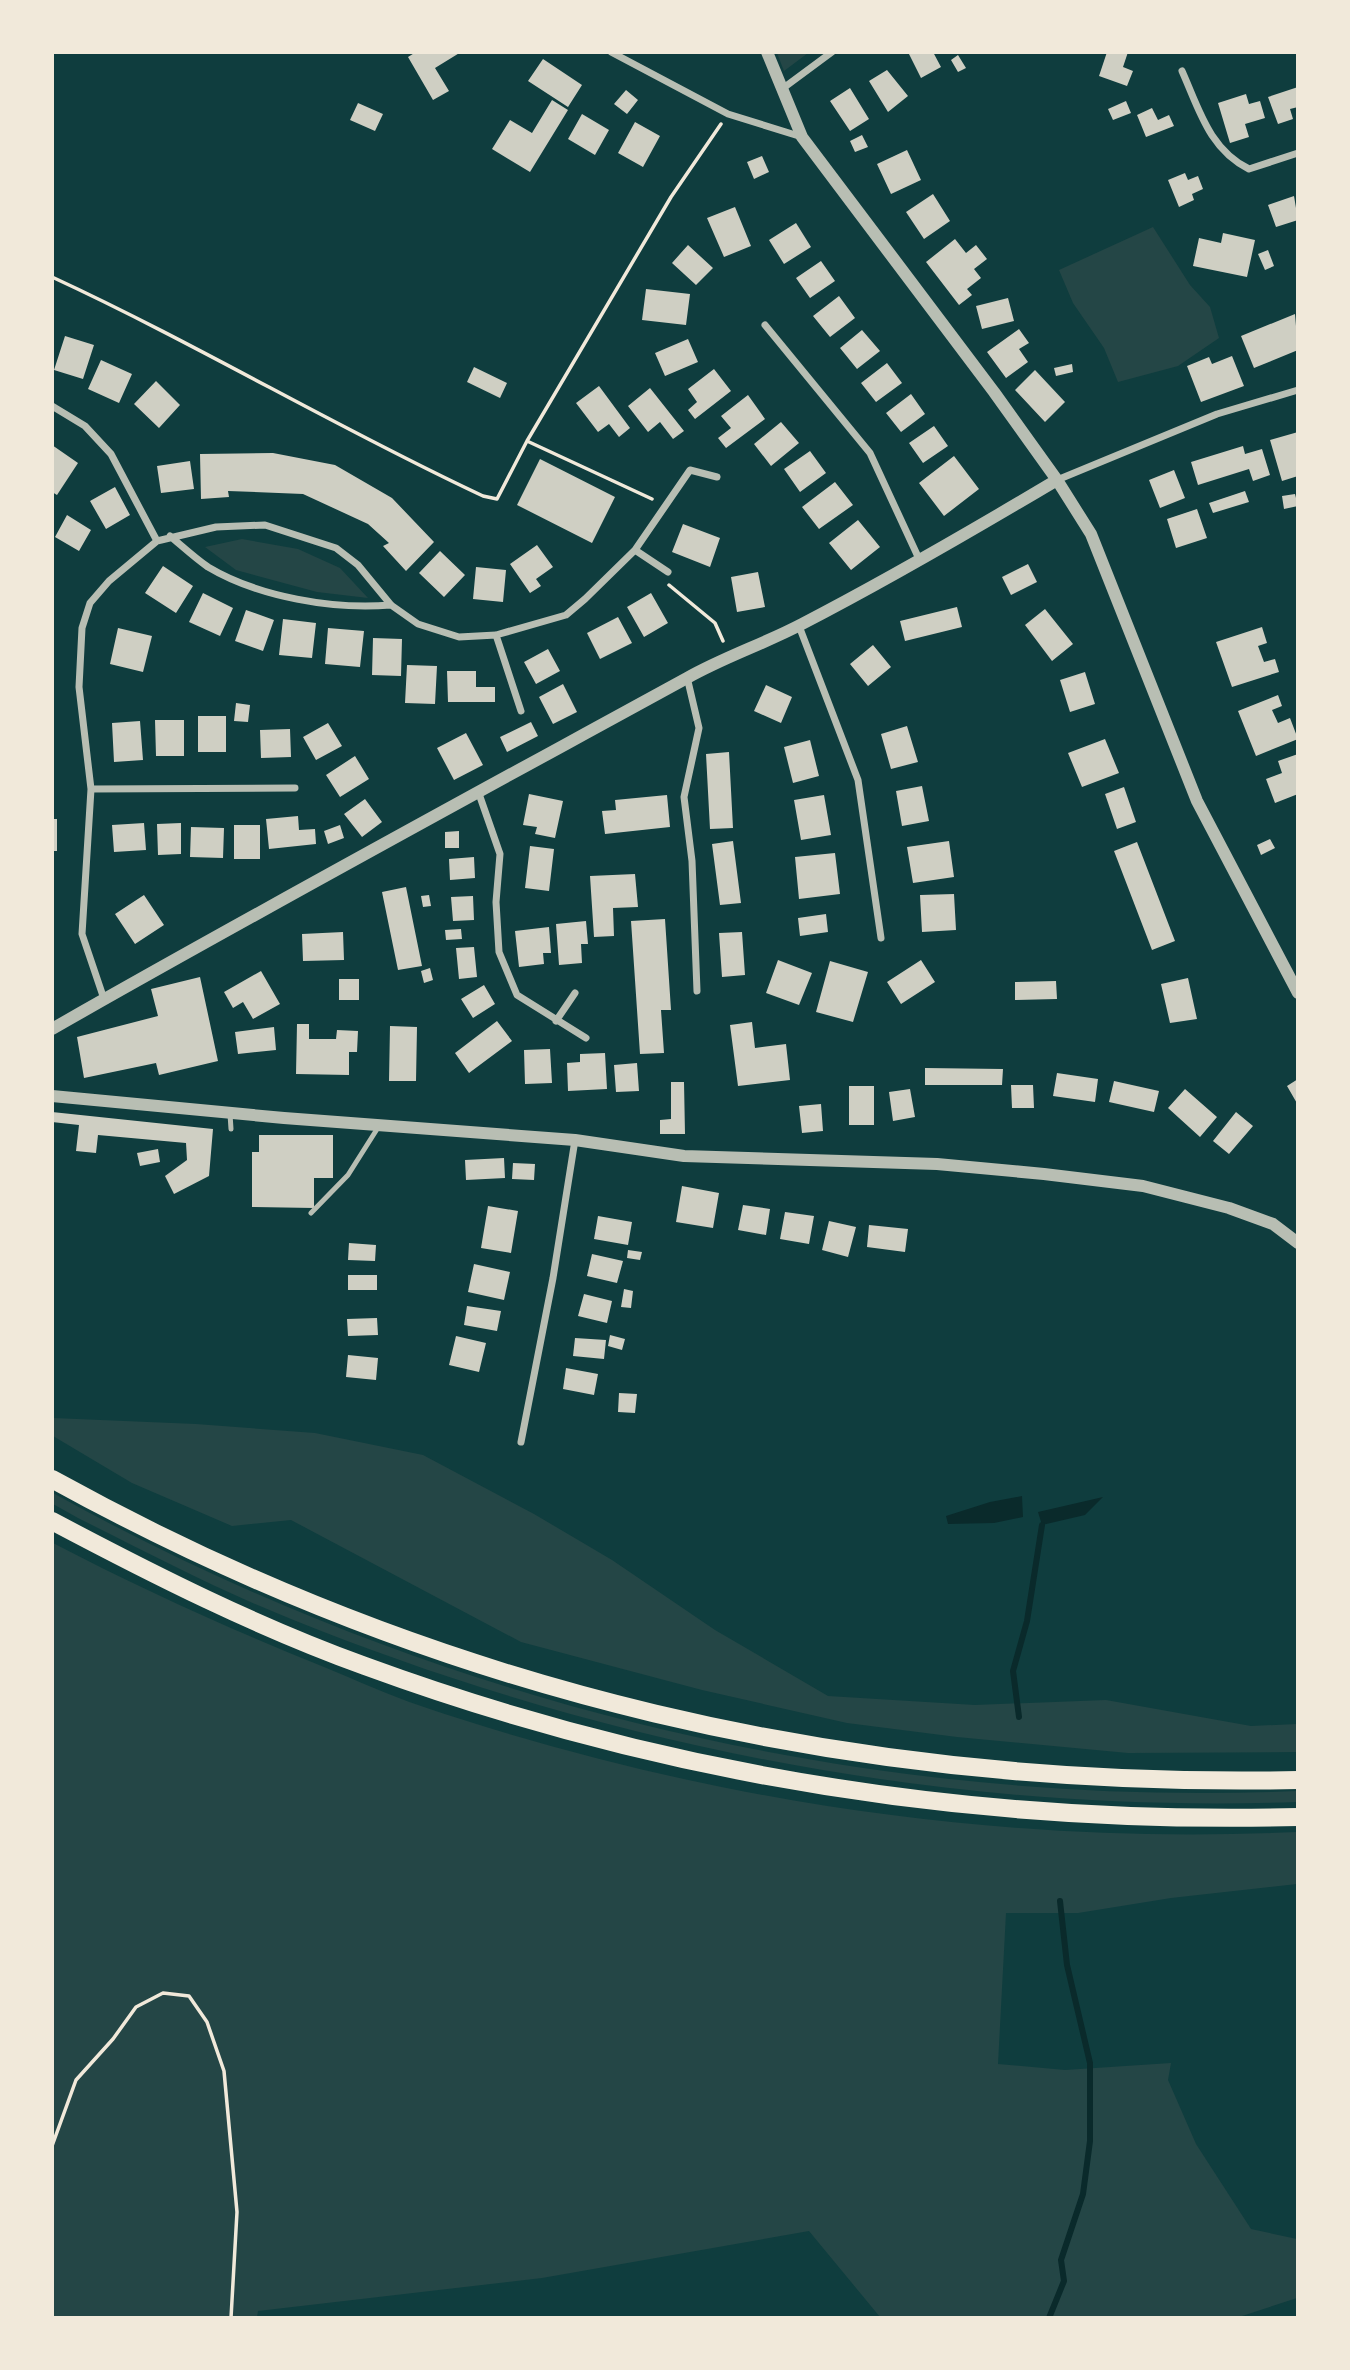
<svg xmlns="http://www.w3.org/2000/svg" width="1350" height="2370" font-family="'Alegreya Sans',sans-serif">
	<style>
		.green { fill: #244646 }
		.water { fill: #0a2a2b }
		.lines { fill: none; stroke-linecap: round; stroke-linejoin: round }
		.stream { stroke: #0a2a2b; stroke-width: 6 }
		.building { fill: #cfcfc3 }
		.path { stroke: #f1e9da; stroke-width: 3.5 }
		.service { stroke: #b8beb3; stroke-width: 5 }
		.minor { stroke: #b8beb3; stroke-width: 7 }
		.tertiary { stroke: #b8beb3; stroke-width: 12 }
		.trunk { stroke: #f1e9da; stroke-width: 18 }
	</style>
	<rect width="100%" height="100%" fill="#0f3d3e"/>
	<path class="green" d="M777 53H808L784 71Z
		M1153 227 1190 285 1210 307 1219 338 1178 366 1118 382 1104 348 1073 303 1059 270Z
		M242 539 298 549 340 568 368 598 317 592 236 570 205 547Z
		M53 1418 196 1424 315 1433 423 1455 534 1514 612 1560 715 1630 828 1696 975 1705 1106 1700 1251 1726 1297 1724V1752L1128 1753 957 1737 847 1723 702 1690 521 1642 291 1520 232 1526 132 1483 53 1436Z
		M53 1493C431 1703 865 1809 1297 1791V1802C952 1814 611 1748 291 1619 218 1590 148 1553 78 1518L53 1504Z
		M53 1543C141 1589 232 1630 324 1667 356 1680 388 1695 421 1706 701 1801 1002 1846 1297 1832V1884L1171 1898 1078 1913H1006L998 2064 1065 2070 1171 2063 1168 2080 1196 2144 1251 2229 1297 2239V2298L1236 2318 880 2317 809 2231 542 2278 258 2311 257 2317H53Z"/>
	<path class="water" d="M1022 1496 1023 1517 994 1523 948 1524 946 1516 990 1502Z
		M1103 1497 1085 1515 1042 1525 1038 1512Z"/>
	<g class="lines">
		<path class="stream" d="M1019 1717 1013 1671 1027 1621 1042 1525
			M1049 2318 1064 2281 1061 2260 1083 2194 1090 2141V2063L1067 1965 1060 1901"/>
	</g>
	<path class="building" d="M416 52H461L435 68 449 91 433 100 408 57Z
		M908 52H933L941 67 921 78Z
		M1107 52H1128L1123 67 1133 71 1127 86 1099 76Z
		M958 55 966 68 958 72 951 60Z
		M543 59 582 85 568 107 528 81Z
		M887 70 908 96 888 112 869 81Z
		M1298 87V107L1290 109 1293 119 1278 124 1268 97Z
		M850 88 869 119 850 131 830 101Z
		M626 90 638 100 627 114 614 104Z
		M1246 94 1249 104 1260 101 1265 118 1245 124 1249 137 1230 143 1218 103Z
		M552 100 568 110 530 172 492 149 510 120 532 133Z
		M1126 101 1131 113 1113 120 1108 109Z
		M358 103 383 114 375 131 350 120Z
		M1152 108 1158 120 1169 115 1174 126 1146 137 1137 115Z
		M582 114 609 130 595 155 568 139Z
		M635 122 660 136 643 167 618 153Z
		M862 135 868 147 855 152 850 141Z
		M907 150 921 180 891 194 877 164Z
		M762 156 769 172 754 179 747 162Z
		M1185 173 1188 180 1198 176 1203 189 1192 194 1194 200 1179 207 1168 180Z
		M933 194 950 221 924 239 906 212Z
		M1294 196 1298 220 1276 227 1268 205Z
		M735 207 751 246 724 257 707 218Z
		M796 223 811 247 784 264 769 240Z
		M1223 233 1255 240 1247 277 1193 266 1199 238 1221 243Z
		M955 239 966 253 976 245 987 259 974 269 981 278 967 289 972 295 959 305 926 262Z
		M688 245 713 268 696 285 672 263Z
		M1268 250 1274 266 1265 270 1258 254Z
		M821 261 835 281 810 298 796 278Z
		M646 289 690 294 686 325 642 320Z
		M839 296 855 318 830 337 813 316Z
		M1008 298 1014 321 982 329 976 306Z
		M1295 314 1298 350 1254 368 1241 336Z
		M1019 329 1029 343 1019 349 1028 362 1006 378 987 352Z
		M862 330 880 351 857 369 840 348Z
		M65 336 94 345 83 379 54 370Z
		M688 339 698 362 665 376 655 353Z
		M1232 356 1244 386 1201 402 1187 366 1209 357 1212 364Z
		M101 360 132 374 119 403 88 389Z
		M887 363 902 383 876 402 861 383Z
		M1072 364 1073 372 1056 376 1054 368Z
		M474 367 507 383 500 398 467 382Z
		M714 369 731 391 695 419 688 410 697 402 688 389Z
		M1035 370 1065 402 1045 422 1015 390Z
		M156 381 180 405 159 428 134 404Z
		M599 386 630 428 619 437 609 424 598 432 576 403Z
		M650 388 684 431 673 439 660 422 648 432 628 406Z
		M911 394 925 414 901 432 886 413Z
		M748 395 765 419 726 448 718 438 731 428 721 416Z
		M781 422 799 443 771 466 754 444Z
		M934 426 948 446 923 463 909 443Z
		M1298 432V476L1282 481 1270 440Z
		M52 445 78 463 57 495 52 492Z
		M1243 446 1245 454 1262 449 1270 475 1253 481 1249 469 1198 485 1191 462Z
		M810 451 826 473 800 492 784 469Z
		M273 453 335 465 392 498 434 542 406 571 383 546 389 543 368 524 303 494 228 491 229 497 201 499 200 454Z
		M954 456 979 489 944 516 919 483Z
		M540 459 615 497 592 543 517 505Z
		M190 461 194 489 161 493 157 466Z
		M1174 470 1185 498 1160 508 1149 480Z
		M835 482 853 505 819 529 802 507Z
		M115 487 130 515 106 529 90 501Z
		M1245 491 1249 502 1213 513 1209 503Z
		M1295 494 1298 506 1284 509 1282 496Z
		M1197 509 1207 538 1176 548 1167 519Z
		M67 515 91 530 79 551 55 537Z
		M858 520 880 547 851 570 829 543Z
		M683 524 720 538 710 567 672 552Z
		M537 545 553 567 536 579 541 586 530 593 510 564Z
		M440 551 465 575 444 597 419 573Z
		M1028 564 1037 582 1011 595 1002 577Z
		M163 566 193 586 176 613 145 593Z
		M476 567 506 570 503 602 473 599Z
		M758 572 765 607 737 612 731 577Z
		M203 593 233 608 220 636 189 622Z
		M651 593 668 623 644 637 627 607Z
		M957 607 962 627 905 641 900 621Z
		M1045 609 1073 644 1052 661 1025 625Z
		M246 610 274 620 263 651 235 641Z
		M618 617 632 643 600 659 587 633Z
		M283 619 316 623 312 658 279 655Z
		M1262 627 1267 643 1258 646 1264 662 1275 659 1279 672 1232 687 1216 642Z
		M118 628 152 636 143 672 110 664Z
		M328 628 364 631 360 667 325 664Z
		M373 638 402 639 401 676 372 675Z
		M873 645 891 667 868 686 850 664Z
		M548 649 560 671 536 684 524 662Z
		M407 665 437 666 435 704 405 703Z
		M447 671H476V687H495V702H448Z
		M1085 672 1095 704 1070 712 1060 680Z
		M563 684 577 712 553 724 539 697Z
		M766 685 792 697 781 723 754 711Z
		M1278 695 1282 706 1272 710 1278 723 1290 718 1298 739 1256 756 1238 711Z
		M236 703 250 705 248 722 234 721Z
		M198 716H226V752H198Z
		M155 720H184V756H156Z
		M140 721 143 760 114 762 112 723Z
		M531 722 538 736 507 752 500 737Z
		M328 723 342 746 316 760 303 737Z
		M907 726 918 762 891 769 881 734Z
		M290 729 291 757 261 758 260 730Z
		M466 733 483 765 454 780 437 748Z
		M1105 739 1119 773 1082 787 1068 753Z
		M810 740 819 776 793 783 784 747Z
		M729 752 733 828 710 829 706 754Z
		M1298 754V794L1275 803 1266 779 1282 773 1278 761Z
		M355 756 369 779 340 797 326 775Z
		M922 786 929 821 902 826 896 791Z
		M1124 787 1136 822 1117 829 1105 794Z
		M529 794 563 801 555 838 535 834 537 827 523 825Z
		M667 795 670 827 605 834 602 811 616 810 615 800Z
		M824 795 831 835 801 840 794 800Z
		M365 799 382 822 362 837 344 814Z
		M298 816 299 830 315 829 316 844 269 849 266 819Z
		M52 819H57V851H52Z
		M144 823 146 850 114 852 112 825Z
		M181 823V854L158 855 157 824Z
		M234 825H260V859H234Z
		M340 825 344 838 328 844 324 831Z
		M191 827 224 828 223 858 190 857Z
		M459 831V848H445V832Z
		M1270 839 1275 848 1261 855 1257 845Z
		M733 841 741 903 720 905 712 844Z
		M949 841 954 877 913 883 907 847Z
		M1137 842 1175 941 1152 950 1114 851Z
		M530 846 554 849 549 891 525 888Z
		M835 853 840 894 799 899 795 857Z
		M474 857 475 878 450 880 449 859Z
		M635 874 638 907 613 908 614 936 594 937 590 876Z
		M406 887 422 966 398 970 382 892Z
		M954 894 956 930 922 932 920 895Z
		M144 895 164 925 135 944 115 914Z
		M429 895 431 906 423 907 421 896Z
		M473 896 474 920 453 921 451 897Z
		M826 914 828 932 800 936 798 918Z
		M665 919 671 1010H661L664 1053 640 1054 631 921Z
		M586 921 588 944H581L582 963 559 965 556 924Z
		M549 927 551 953H543L544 964 519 967 515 931Z
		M461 929 462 939 446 940 445 930Z
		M343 932 344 960 303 961 302 934Z
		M742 932 745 975 722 977 719 933Z
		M474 947 477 977 459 979 456 948Z
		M778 960 812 973 799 1005 766 993Z
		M921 960 935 982 901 1004 887 982Z
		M830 961 868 972 853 1022 816 1012Z
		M430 968 433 980 424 983 421 971Z
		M261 971 280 1004 253 1019 243 1002 233 1008 224 992Z
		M200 977 218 1061 159 1075 156 1063 84 1078 77 1037 158 1016 151 989Z
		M1188 978 1197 1019 1170 1023 1161 984Z
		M339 979H359V1000H339Z
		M1056 981 1057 999 1015 1000V982Z
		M484 985 495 1004 473 1018 461 999Z
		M497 1021 512 1041 469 1073 455 1053Z
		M752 1022 755 1048 786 1044 790 1080 738 1086 730 1025Z
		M297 1024H309V1039H336L337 1030 358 1031 357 1052H349V1075L296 1074Z
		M390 1026 417 1027 416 1081H389Z
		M274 1027 276 1050 238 1054 235 1032Z
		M550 1049 552 1083 525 1084 524 1050Z
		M605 1053 607 1089 568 1091 567 1063 580 1062V1054Z
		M637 1063 639 1091 616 1092 614 1065Z
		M925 1068 1003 1069 1002 1085H925Z
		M1057 1073 1098 1079 1095 1102 1053 1096Z
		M1298 1079V1105L1287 1086Z
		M1114 1081 1159 1091 1154 1112 1109 1102Z
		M671 1082H684L685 1134H660V1120L671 1119Z
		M1011 1085H1033L1034 1108H1012Z
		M849 1086H874V1125H849Z
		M910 1089 915 1117 893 1121 889 1092Z
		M1185 1089 1217 1117 1200 1137 1168 1108Z
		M821 1104 823 1131 802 1133 799 1106Z
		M52 1112 213 1129 209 1176 174 1194 165 1176 187 1160 186 1143 98 1135 96 1153 76 1151 79 1125 52 1122Z
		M1236 1112 1253 1126 1229 1154 1213 1141Z
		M259 1135H333V1178H314V1208L252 1207V1152H259Z
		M158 1149 160 1162 140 1166 137 1153Z
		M504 1158 505 1178 466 1180 465 1160Z
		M513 1163 535 1164 534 1180 512 1179Z
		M682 1186 719 1193 713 1228 676 1222Z
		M743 1205 770 1209 766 1235 738 1230Z
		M488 1206 518 1211 511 1253 481 1248Z
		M785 1212 814 1216 809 1244 780 1239Z
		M598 1216 632 1222 628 1245 594 1239Z
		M829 1221 856 1227 848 1257 822 1250Z
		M869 1225 908 1229 905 1252 867 1247Z
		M349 1243 376 1245 375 1261 348 1260Z
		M628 1250 642 1252 640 1260 627 1258Z
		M592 1254 623 1261 617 1283 587 1276Z
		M474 1264 510 1272 504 1300 468 1292Z
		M348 1275H377V1290H348Z
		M624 1289 633 1291 631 1308 621 1307Z
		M584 1294 612 1301 607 1323 578 1316Z
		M467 1306 501 1311 497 1331 464 1325Z
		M377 1318 378 1335 348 1336 347 1319Z
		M610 1335 625 1339 622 1350 608 1346Z
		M456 1336 486 1343 479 1372 449 1365Z
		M575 1338 606 1340 604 1359 573 1356Z
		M348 1355 378 1358 376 1380 346 1377Z
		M566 1368 598 1374 594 1395 563 1389Z
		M619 1393 637 1394 635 1413 618 1412Z"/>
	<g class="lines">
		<path class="path" d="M52 277C199 345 337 428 483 496L497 499 527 441 671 197 721 124
			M527 441 652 499
			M669 585 715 623 723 641
			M52 2146 76 2080 113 2039 136 2007 163 1993 189 1996 207 2022 224 2071 237 2212 231 2318"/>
		<path class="service" d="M230 1114 231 1129
			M311 1213 348 1175 379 1126"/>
		<path class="minor" d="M611 52 728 114 802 137
			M1182 71C1199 109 1209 149 1249 169L1298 153
			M782 89 832 52
			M765 325 870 453 920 561
			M52 406 85 426 111 454 157 541
			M1057 480 1217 414 1298 390
			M170 536C182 546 195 558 208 567 258 597 334 610 391 605
			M635 550 668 572
			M799 626 858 780 881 938
			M496 635 521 711
			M687 677 699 728 684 797 692 861 697 991
			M91 789 295 788
			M478 791 500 854 496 902 499 952 517 995 586 1038
			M104 999 82 934 91 789 79 687 82 628 90 603 109 581 157 541 216 527 265 525 336 548 358 565 391 605 418 624 459 637 496 635 566 615 585 599 635 550 690 470 717 477
			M556 1021 575 993
			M521 1442 553 1278 575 1140"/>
		<path class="tertiary" d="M767 52 802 137 994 392 1057 480 1091 534 1197 801 1298 993
			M52 1029C262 909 475 794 687 678 724 657 764 644 802 624 889 579 973 530 1057 480
			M52 1096 284 1118 575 1140 684 1156 937 1164 1044 1174 1143 1186 1229 1208 1273 1224 1298 1243"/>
		<path class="trunk" d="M52 1479C441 1694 855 1789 1298 1780
			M52 1521C154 1575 257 1627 365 1666 665 1776 978 1825 1298 1817"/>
	</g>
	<rect width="1350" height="2370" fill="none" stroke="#f1e9da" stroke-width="108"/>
</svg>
